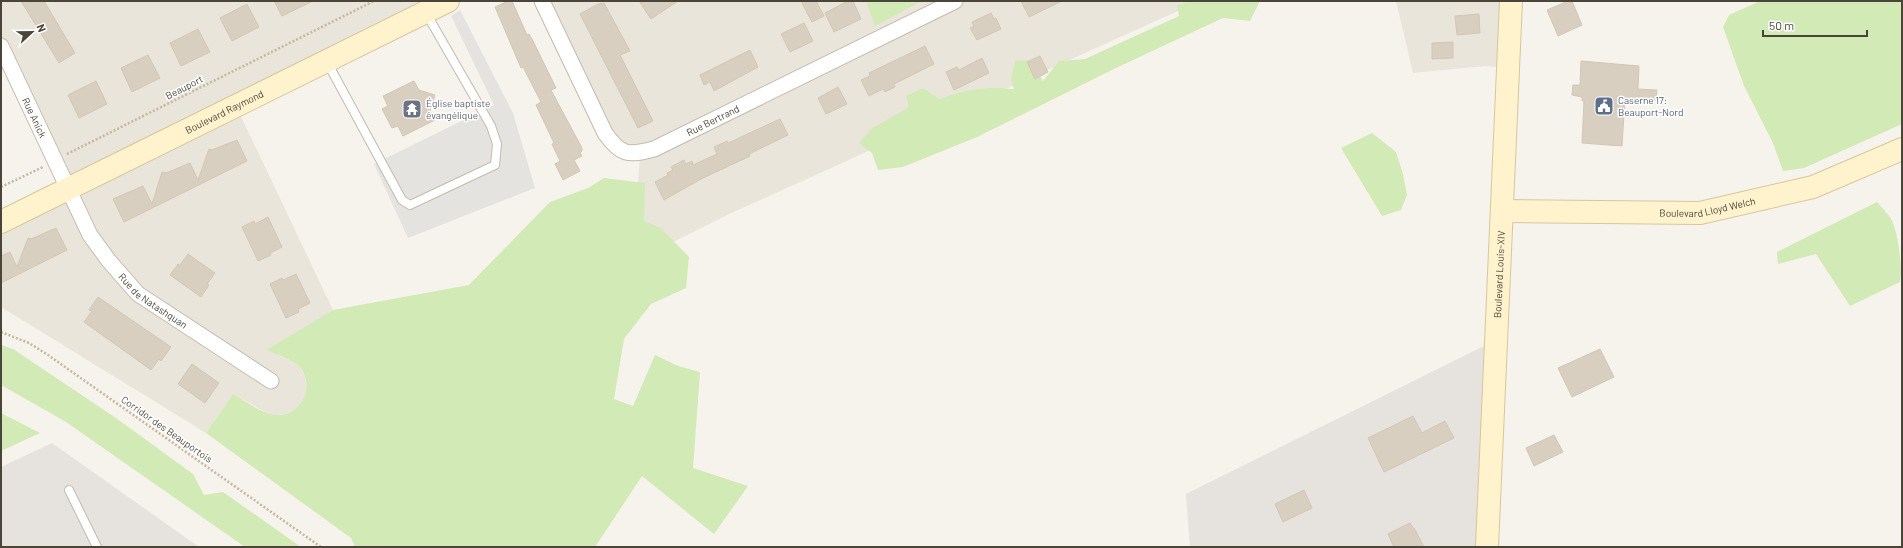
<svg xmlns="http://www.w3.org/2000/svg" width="1903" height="548" font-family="Barlow,sans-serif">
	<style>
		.residential { fill: #eae5da }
		.industrial { fill: #e6e2dd }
		.green { fill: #d2eab5 }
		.parking { fill: #e5e3e0 }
		.building { fill: #d8cfc1; stroke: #d3c7b4 }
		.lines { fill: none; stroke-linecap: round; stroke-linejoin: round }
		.lane-casing { stroke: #c2bbae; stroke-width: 10 }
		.street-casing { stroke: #c2bbae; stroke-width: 17 }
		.secondary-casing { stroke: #d6c79b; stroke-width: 24 }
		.path { stroke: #c4b79f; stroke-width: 2.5; stroke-dasharray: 2 2; stroke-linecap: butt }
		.lane { stroke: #fff; stroke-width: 8 }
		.street { stroke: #fff; stroke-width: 15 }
		.secondary { stroke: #fff3cd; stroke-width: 22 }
		.labels { text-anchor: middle; stroke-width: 3; stroke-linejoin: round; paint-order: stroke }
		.street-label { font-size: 10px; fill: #4b4439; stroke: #fff }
		.service-label { font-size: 10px; fill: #4e5e75; stroke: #fff; text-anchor: start }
		.worship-label { font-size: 10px; fill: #5b616d; stroke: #fff; text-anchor: start }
	</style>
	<rect width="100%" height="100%" fill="#f6f3ec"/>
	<path class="residential" d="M1 1H448L236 106 333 310 267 350 293 362 300 368 305 377 307 386 306 395 301 404 294 410 285 414 276 415 267 413 233 394 206 433 1 307V222L68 189 1 46Z
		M542 1H1200L727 215 633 262 640 153 614 147Z
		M1396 1H1511L1508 68 1485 66 1413 73Z"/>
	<path class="industrial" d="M1496 340 1486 547H1190L1186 494Z
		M52 443 199 547H1V467Z"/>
	<path class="green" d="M866 1H922L875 26Z
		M1192 1H1260L1250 21 1223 18 1118 67 977 137 903 167 878 170 872 153 859 143 871 129 909 107 906 96 923 88 939 99C969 89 983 86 1014 89L1011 79 1015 61 1031 60 1043 81 1059 61 1085 59 1179 16 1177 5Z
		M1760 1H1902V124L1804 168 1783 171 1773 143 1744 86 1723 27 1729 15Z
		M1372 133 1396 152 1403 174 1407 195 1401 210 1382 216 1341 148Z
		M604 178 645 183 644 221 661 228 689 257 686 288 651 304 624 339 614 399 633 406 655 355 678 366 700 372 693 468 748 486 714 534 642 476 595 547H355L351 538 206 433 233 394C246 401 263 415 277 415 301 416 315 388 301 369 293 359 277 355 266 350L333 310 469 285 550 202 588 188Z
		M1877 202C1882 207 1887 213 1891 219 1898 230 1903 270 1900 282L1850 306 1816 254 1778 264 1777 252Z
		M1 345 13 349 116 418 193 474 204 495 223 492 301 547H245L66 422 1 385Z
		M1 413 40 433 1 451Z"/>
	<path class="parking" d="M460 10 513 113 535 188 408 238 374 164 494 105 451 16Z"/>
	<path class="building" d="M21 1H44L75 53 59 63Z
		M274 1H313L282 16Z
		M508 1H512L527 35 529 34 533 41 556 88 551 90 582 148V151L580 153 582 156 574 160 580 171 563 180 555 164 560 161 552 144 554 143 536 105 541 102 523 67 521 68 495 7Z
		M639 1H678L651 19Z
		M801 1H816L824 16 812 22Z
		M848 1H853L861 19 834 32 825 13Z
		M1021 1H1062L1029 17Z
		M1568 1H1572L1582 25 1558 36 1547 10Z
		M604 3 630 51 620 55 653 121 638 128 580 14 598 4Z
		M247 4 259 27 232 41 220 18Z
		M991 13 994 19 996 18 1001 29 977 40 970 28 974 26 972 22Z
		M1479 14 1480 33 1457 35 1455 16Z
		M804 23 813 41 790 52 781 34Z
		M198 29 210 52 181 66 170 43Z
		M1453 42V58L1432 59V43Z
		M925 46 934 64 894 84 895 87 885 92 883 89 869 96 861 80 870 76 869 73Z
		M750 50 758 67 714 91 710 82 704 85 700 75Z
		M148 55 160 78 132 92 121 68Z
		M1040 56 1048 72 1035 79 1027 62Z
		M982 58 989 73 954 90 946 72 957 67 959 70Z
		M1581 61 1639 66 1638 89 1657 90 1656 100 1625 98 1622 146 1582 143 1584 101H1582V97L1572 95 1573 85H1580Z
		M96 81 107 104 79 118 68 95Z
		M414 81 419 90 435 95 430 111 435 120 403 136 398 126 392 128 382 109 388 106 383 96Z
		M838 87 847 104 826 114 818 98Z
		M780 119 788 135 749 154 750 156 701 179 664 200 655 182 668 175 667 173 673 170 671 167 684 160 686 164 692 161 693 165 717 154 714 147 727 141 728 143Z
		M237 140 247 161 124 222 113 199 143 186 152 204 162 172 166 173 190 163 198 180 209 149 212 150Z
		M268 217 282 247 270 253 271 255 258 261 242 227 254 221 255 224Z
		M56 228 67 250 1 283V256L10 252 17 267 28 238 31 239Z
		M188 254 215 273 207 284 209 285 201 297 170 275 178 264 180 265Z
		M296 274 310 303 298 309 299 312 286 318 270 284 282 278 283 280Z
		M98 297 171 347 161 361 159 359 151 370 84 322 92 311 89 310Z
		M1600 349 1614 377 1572 397 1558 368Z
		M192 364 219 383 205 403 178 384Z
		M1413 416 1422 433 1445 421 1454 438 1384 472 1368 438Z
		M1554 435 1563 452 1534 466 1526 448Z
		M1304 490 1312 508 1283 522 1275 504Z
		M1410 523 1413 528H1414L1424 547H1394L1388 534Z"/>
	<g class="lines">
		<g class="lane-casing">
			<path id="lane" d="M327 62 402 200 410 205 495 165 497 144 491 126 426 13
				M69 490 97 547"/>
		</g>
		<g class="street-casing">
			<g id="street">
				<path id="s1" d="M542 1 605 133C620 155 628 156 654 149L955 1"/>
				<path id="s2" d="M1 46 90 235 109 261 138 294 271 381"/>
			</g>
		</g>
		<g class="secondary-casing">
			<g id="secondary">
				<path id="s3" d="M1503 211 1700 213 1813 187 1902 149"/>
				<path id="s4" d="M1 222 448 1"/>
				<path id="s5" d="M1487 547 1511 1"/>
			</g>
		</g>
		<path class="path" d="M67 154 374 1
			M1 187 43 167
			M1 332 29 343 48 355 321 547"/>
		<use href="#lane" class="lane"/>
		<use href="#street" class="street"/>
		<use href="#secondary" class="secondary"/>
	</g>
	<defs>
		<g id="civic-square" transform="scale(1)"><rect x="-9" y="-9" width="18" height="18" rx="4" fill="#5c6f8a" stroke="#fff"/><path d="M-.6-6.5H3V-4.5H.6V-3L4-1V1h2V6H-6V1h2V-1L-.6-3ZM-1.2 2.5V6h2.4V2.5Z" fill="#fff"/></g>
		<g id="temple-square" transform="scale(1)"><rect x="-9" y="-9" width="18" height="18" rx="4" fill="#6b7280" stroke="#fff"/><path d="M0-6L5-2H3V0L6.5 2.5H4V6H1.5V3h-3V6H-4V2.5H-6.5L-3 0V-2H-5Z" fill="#fff"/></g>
	</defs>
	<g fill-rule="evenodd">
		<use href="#civic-square" x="1604" y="106"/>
		<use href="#temple-square" x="412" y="109"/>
	</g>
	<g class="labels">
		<g class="street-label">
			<text transform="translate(184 87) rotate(-27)" y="4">Beauport</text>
			<text dy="4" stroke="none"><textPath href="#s4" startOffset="249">Boulevard Raymond</textPath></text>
			<text dy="4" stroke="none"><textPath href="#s2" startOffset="79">Rue Anick</textPath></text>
			<text dy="4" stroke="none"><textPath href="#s1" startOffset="269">Rue Bertrand</textPath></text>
			<text dy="4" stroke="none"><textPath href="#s3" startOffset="205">Boulevard Lloyd Welch</textPath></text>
			<text dy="4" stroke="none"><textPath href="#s5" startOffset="273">Boulevard Louis-XIV</textPath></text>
			<text dy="4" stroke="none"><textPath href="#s2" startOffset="301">Rue de Natashquan</textPath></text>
			<text transform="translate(167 429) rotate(35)" y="4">Corridor des Beauportois</text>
		</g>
		<g class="service-label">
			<text x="1618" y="104">Caserne 17:<tspan x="1618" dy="12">Beauport-Nord</tspan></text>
		</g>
		<g class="worship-label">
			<text x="426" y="107">Église baptiste<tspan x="426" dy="12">évangélique</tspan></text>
		</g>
	</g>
	<rect width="1903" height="548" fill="none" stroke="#4b4439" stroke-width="4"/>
	<g transform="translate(32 32) rotate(68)" stroke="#ffffff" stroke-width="3" paint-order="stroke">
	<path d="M0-3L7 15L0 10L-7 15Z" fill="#4b4439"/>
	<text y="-6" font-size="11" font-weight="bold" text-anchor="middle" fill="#4b4439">N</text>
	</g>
	<path d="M1763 30v6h104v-6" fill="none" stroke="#4b4439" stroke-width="2"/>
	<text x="1769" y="30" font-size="12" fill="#4b4439" stroke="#ffffff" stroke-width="3" paint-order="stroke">50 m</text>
</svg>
